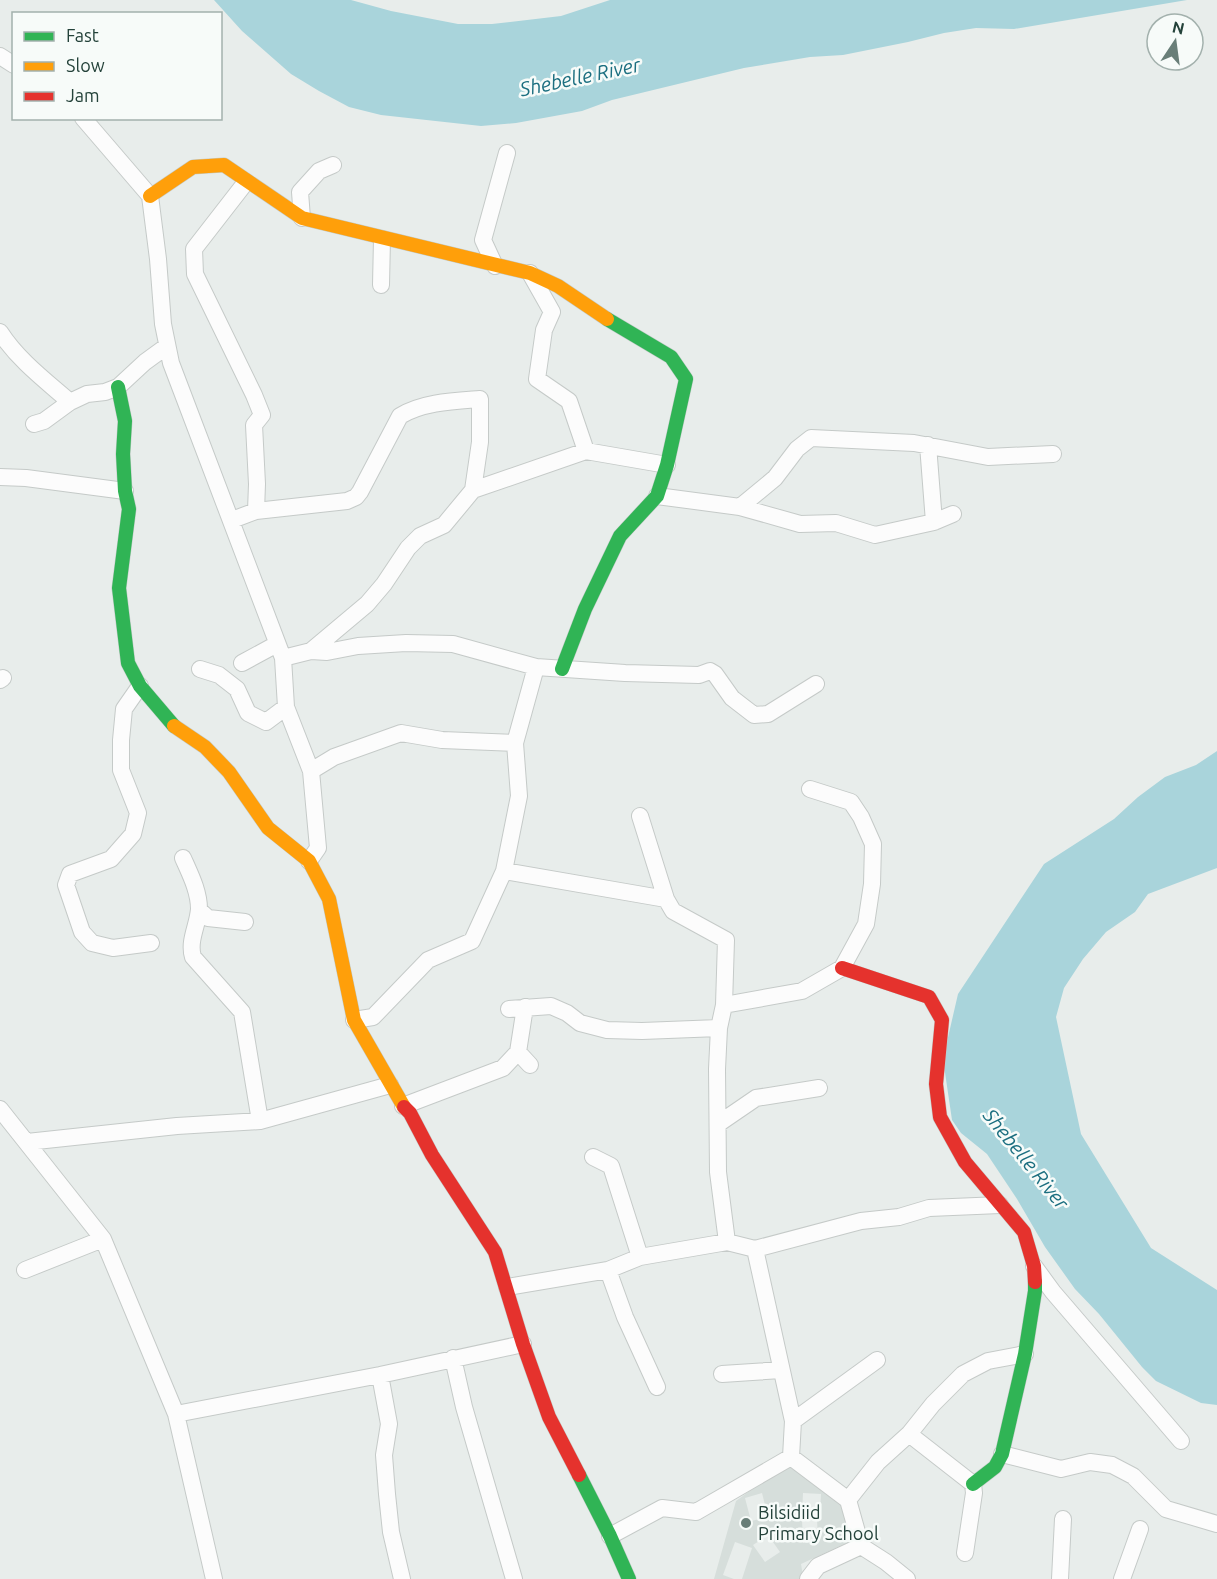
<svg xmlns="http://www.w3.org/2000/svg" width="1217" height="1579" font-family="Ubuntu,sans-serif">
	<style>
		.built { fill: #d6dedb; fill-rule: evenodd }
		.water { fill: #a9d4db }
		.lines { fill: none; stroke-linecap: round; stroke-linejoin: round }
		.street-casing { stroke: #c5cac8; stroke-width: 18 }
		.fast-casing { stroke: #c3cbc8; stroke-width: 15 }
		.slow-casing { stroke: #c3cbc8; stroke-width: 15 }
		.jam-casing { stroke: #c3cbc8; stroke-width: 15 }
		.street { stroke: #fcfcfc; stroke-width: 16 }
		.fast { stroke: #30b455; stroke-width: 14 }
		.slow { stroke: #ff9f0a; stroke-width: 14 }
		.jam { stroke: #e5322d; stroke-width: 14 }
		.poi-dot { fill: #697e78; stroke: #f7fbf9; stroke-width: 2 }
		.labels { text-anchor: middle; stroke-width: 5; stroke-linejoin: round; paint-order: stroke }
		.poi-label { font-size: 18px; fill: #24423a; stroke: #f7fbf9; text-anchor: start }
		.water-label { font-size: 20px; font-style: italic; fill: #1c6f80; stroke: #f7fbf9 }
	</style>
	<rect width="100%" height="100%" fill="#e8edeb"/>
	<path class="built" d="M788 1467 810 1473 836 1498 844 1510 852 1534 846 1543 801 1564 803 1576 802 1579H742L752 1548 735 1542 723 1575 734 1579H714L736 1501 759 1484ZM762 1493 768 1517 751 1521 745 1498ZM803 1493 821 1494 820 1515H802ZM817 1518 818 1542 803 1543 802 1519ZM768 1535 780 1552 765 1562 753 1545Z"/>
	<path class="water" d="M214 0H351L391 11 458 24H492L561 16 610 0H1187L1014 29 976 28 944 33 908 42 843 55 810 57 744 68 612 100 582 111 516 123 481 126 381 115 349 107 319 91 291 74 242 31Z
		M1217 751V868L1148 894 1135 912 1106 932 1083 959 1064 988 1056 1017 1081 1134 1151 1248 1217 1290V1405L1201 1403 1156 1381 1142 1367 1099 1314 1075 1289 1045 1247 1017 1199 987 1154 961 1133 952 1120 943 1059 958 994 1044 864 1114 819 1138 797 1165 777 1196 765Z"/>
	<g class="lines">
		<g class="street-casing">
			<path id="street" d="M0 56 14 65
				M83 118 150 196 158 259 163 324 171 363 283 658 286 707 311 771 318 848 309 861
				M246 182 194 249 195 274 254 395 262 415 254 425 257 484 256 511
				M302 218 300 192 319 171 333 165
				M495 266 483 240 507 153
				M530 273 552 312 544 330 537 379 569 401 586 451
				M381 285 382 239
				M0 332C18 360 46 381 70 402
				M34 424 44 421 70 402 87 394 105 392 118 387 145 362 167 346
				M928 445 934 522
				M0 477 26 478 125 491
				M473 490 586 451 667 465
				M657 496 740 507 800 524 836 523 875 535 934 522 953 514
				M740 507 775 478 797 449 811 438 914 443 988 457 1053 454
				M232 520 256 511 347 501 356 497 360 492 400 416C423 402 454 401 480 399V442L473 490 444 525 420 536 408 548 384 584 367 604 311 651
				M283 658 311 651 327 652 358 646 406 643 453 644 536 667 625 673 699 675 710 671 715 674 732 698 754 715 768 714 816 684
				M242 663 277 644
				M200 669 219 675 237 689 248 713 266 722 286 707
				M0 680 3 678
				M140 686 124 709 121 740V770L138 813 133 834 111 859 70 874 66 885 82 932 92 943 113 948 151 943
				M311 771 334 757 401 733 442 740 515 743
				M640 816 666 899 673 911 726 940 724 1005 719 1028 717 1069 718 1172 727 1242
				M183 858C190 874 199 891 199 909 198 925 188 941 193 957L242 1012 260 1121
				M504 871 666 899
				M199 910 208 918 245 922
				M724 1005 802 991 842 968 866 924 872 884 873 844 861 817 851 802 810 789
				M509 1009 551 1006 567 1013 580 1023 607 1030 642 1031 719 1028
				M354 1020 373 1017 428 960 472 941 504 871 519 796 515 743 536 667
				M518 1052 530 1065
				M403 1106 503 1068 518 1052 525 1007
				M0 1109 103 1239 176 1414 214 1579
				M718 1124 756 1098 819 1088
				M27 1142 177 1126 260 1121 390 1085
				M593 1157 611 1166 640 1257
				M755 1249 793 1421 791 1457 848 1500 861 1546 886 1562 907 1579
				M1034 1266 1053 1292 1181 1441
				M25 1270 103 1239
				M608 1270 625 1317 657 1387
				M507 1287 608 1270 640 1257 727 1242 755 1249 861 1221 899 1217 929 1208 1000 1205
				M453 1358 464 1407 514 1579
				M722 1374 781 1370
				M380 1375 389 1424 384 1455 387 1494 391 1532 402 1579
				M176 1414 380 1375 523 1344
				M793 1421 877 1360
				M909 1434 973 1484 974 1493 965 1553
				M1002 1454 1061 1469 1090 1462 1112 1465 1133 1476 1166 1509 1217 1524
				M848 1500 878 1462 909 1434 933 1404 963 1374 988 1361 1025 1354
				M610 1536 662 1508 696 1512 791 1457
				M808 1579 818 1566 861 1546
				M1060 1579 1063 1519
				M1122 1579 1140 1529"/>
		</g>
		<g class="fast-casing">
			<path id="fast" d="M118 387 125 421 123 454 125 491 129 509 119 588 128 663 140 686 174 726
				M562 669 585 609 620 536 657 496 667 465 686 379 671 357 607 319
				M579 1475 610 1536 629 1579
				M973 1484 995 1467 1002 1454 1025 1354 1035 1291V1282"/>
		</g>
		<g class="slow-casing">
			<path id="slow" d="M150 196 193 167 224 165 302 218 530 273 558 286 607 319
				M174 726 205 747 229 772 268 828 309 861 329 899 354 1020 404 1107"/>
		</g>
		<g class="jam-casing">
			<path id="jam" d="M842 968 929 997 942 1020 936 1084 940 1117 965 1162 1024 1232 1034 1266 1035 1282
				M404 1107 410 1113 432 1155 495 1252 523 1344 549 1417 579 1475"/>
		</g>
		<use href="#street" class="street"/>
		<use href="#fast" class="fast"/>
		<use href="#slow" class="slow"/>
		<use href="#jam" class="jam"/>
	</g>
	<circle class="poi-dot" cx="746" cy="1523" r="6"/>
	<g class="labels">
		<g class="poi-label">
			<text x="758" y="1519">Bilsidiid<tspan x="758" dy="21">Primary School</tspan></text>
		</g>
		<g class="water-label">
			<text transform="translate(580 77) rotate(-12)" y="7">Shebelle River</text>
			<text transform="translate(1026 1159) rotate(51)" y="7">Shebelle River</text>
		</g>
	</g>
	<rect x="12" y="12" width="210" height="108" fill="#f7fbf9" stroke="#a3b1ad" stroke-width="1.5"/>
	<rect x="24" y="32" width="30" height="9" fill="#30b455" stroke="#a3b1ad" stroke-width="1.5"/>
	<text x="66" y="42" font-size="18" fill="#24423a">Fast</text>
	<rect x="24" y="62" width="30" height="9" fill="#ff9f0a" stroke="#a3b1ad" stroke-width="1.5"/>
	<text x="66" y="72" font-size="18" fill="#24423a">Slow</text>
	<rect x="24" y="92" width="30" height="9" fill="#e5322d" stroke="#a3b1ad" stroke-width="1.5"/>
	<text x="66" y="102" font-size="18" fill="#24423a">Jam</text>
	<g transform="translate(1175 42) rotate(13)"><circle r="28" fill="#f7fbf9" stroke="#a3b1ad" stroke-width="1.5"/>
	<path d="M0-4.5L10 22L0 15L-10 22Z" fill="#697e78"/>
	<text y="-9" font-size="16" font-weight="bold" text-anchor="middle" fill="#24423a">N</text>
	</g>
</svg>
